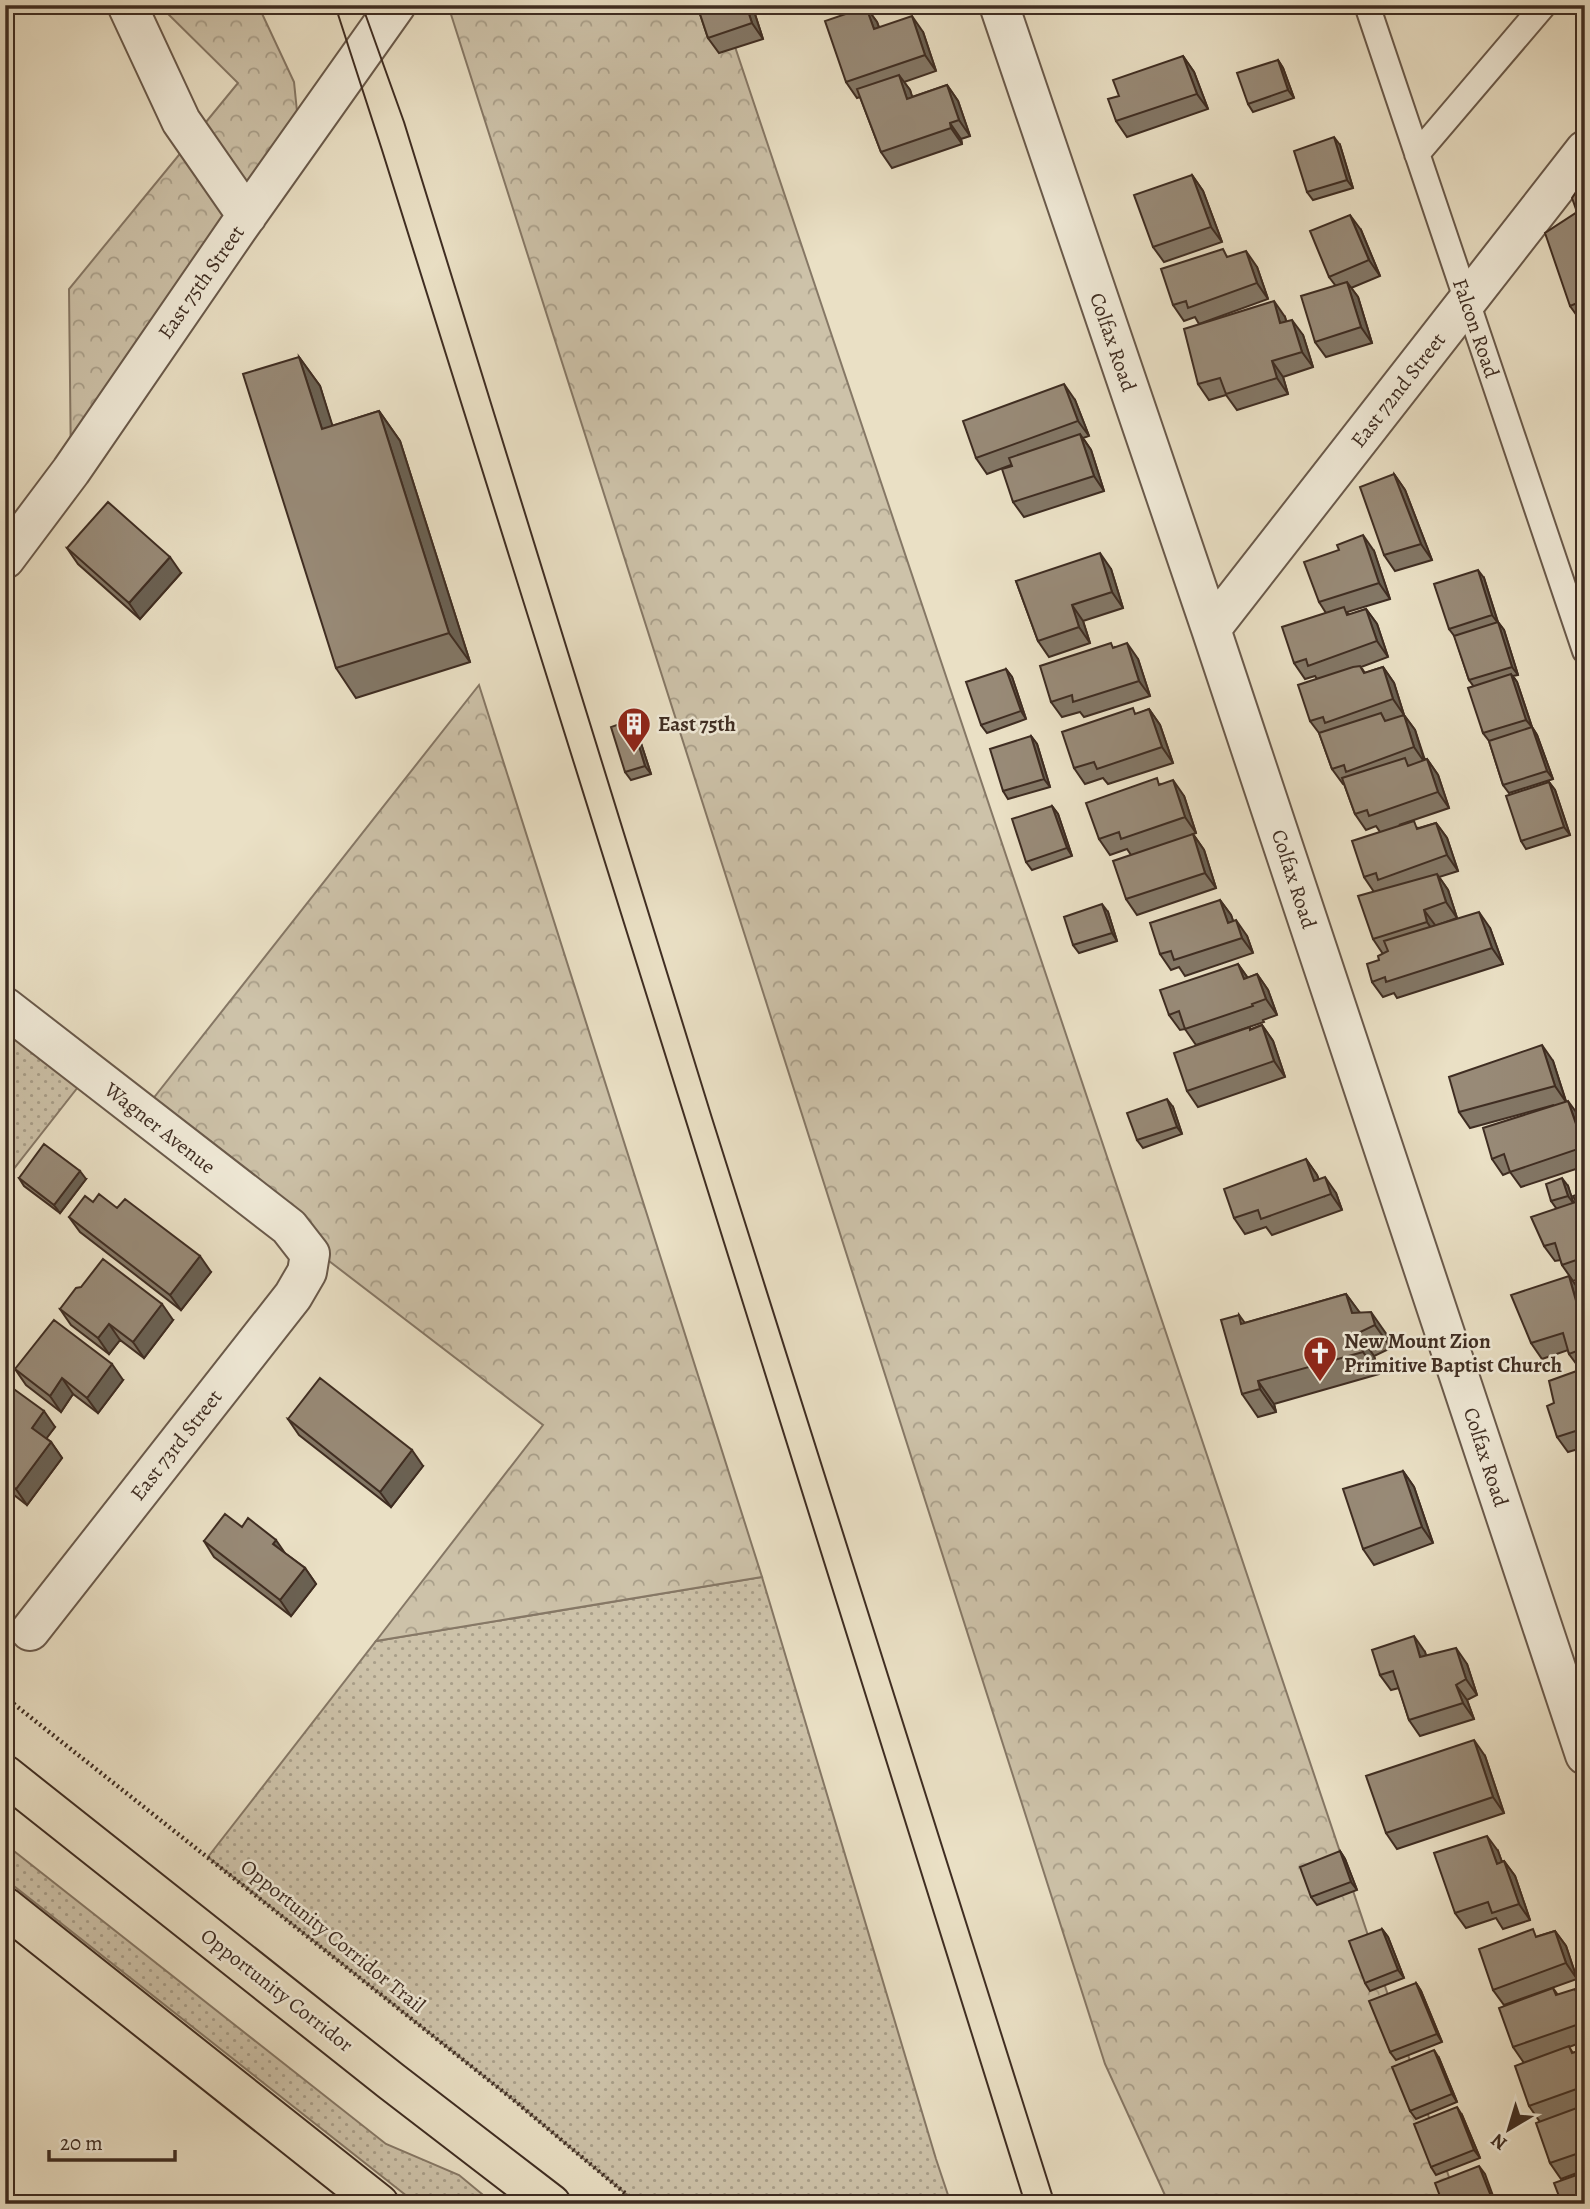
<svg xmlns="http://www.w3.org/2000/svg" width="1590" height="2209" font-family="Alegreya,serif">
	<style>
		.grass { fill: url(#grass-dots); stroke: #867866; stroke-width: 2 }
		.forest { fill: url(#forest-crowns); stroke: #867866; stroke-width: 2 }
		.lines { fill: none; stroke-linecap: round; stroke-linejoin: round }
		.lane-casing { stroke: #6a5a4b; stroke-width: 28 }
		.street-casing { stroke: #6a5a4b; stroke-width: 42 }
		.primary-casing { stroke: #3f2d22; stroke-width: 42 }
		.path { stroke: #3f2d22; stroke-width: 4.5; stroke-dasharray: 2 3.5; stroke-linecap: butt }
		.lane { stroke: #f1ebd9; stroke-width: 24 }
		.street { stroke: #f1ebd9; stroke-width: 38 }
		.primary { stroke: #eae0c5; stroke-width: 38 }
		.tram { stroke: #3f2d22; stroke-width: 2 }
		.wall { fill: #837766; stroke: #3f2d22; stroke-width: 2 }
		.shaded-wall { fill: #6a6153; stroke: #3f2d22; stroke-width: 2 }
		.building { fill: #988a77; stroke: #3f2d22; stroke-width: 2 }
		.labels { text-anchor: middle; stroke-width: 5; stroke-linejoin: round; paint-order: stroke }
		.street-label { font-size: 21px; fill: #3f2d22; stroke: #f1ebd9 }
		.poi-label { font-size: 21px; font-weight: bold; fill: #3f2d22; stroke: #f1ebd9; text-anchor: start }
	</style>
	<defs>
		<pattern id="grass-dots" width="8" height="8" patternUnits="userSpaceOnUse" patternTransform="scale(1.75)"><rect width="8" height="8" fill="#cdc2a9"/><path d="M2 2h.1M6 6h.1" fill="none" stroke="#a89e89" stroke-width="1.8" stroke-linecap="round"/></pattern>
		<pattern id="forest-crowns" width="20" height="18" patternUnits="userSpaceOnUse" patternTransform="scale(1.75)"><rect width="20" height="18" fill="#cdc2a9"/><path d="M2 6a3 3 0 1 1 6 0M12 15a3 3 0 1 1 6 0" fill="none" stroke="#a89e89"/></pattern>
	</defs>
	<rect width="100%" height="100%" fill="#eae0c5"/>
	<filter id="stains"><feTurbulence type="fractalNoise" baseFrequency=".00286" numOctaves="4"/><feColorMatrix values="0 0 0 0 .2 0 0 0 0 .09 0 0 0 0 .02 0 0 0 .5 -.17"/></filter>
	<radialGradient id="worn" r=".72"><stop offset=".6" stop-color="#630" stop-opacity="0"/><stop offset="1" stop-color="#630" stop-opacity=".3"/></radialGradient>
	<path class="grass" d="M5 1007 89 1073 5 1180Z
		M762 1577 936 2159 951 2204H638L510 2097 208 1857 376 1641Z
		M5 1844 386 2144 459 2175 494 2204H417L5 1879Z"/>
	<path class="forest" d="M159 5H258L294 82 300 141 71 471 69 289 238 83Z
		M448 5H721L1458 2204H1169L1105 2064Z
		M479 685 762 1577 376 1641 543 1425 299 1238 141 1114Z"/>
	<g class="lines">
		<g class="lane-casing">
			<path id="lane" d="M1367 5 1585 651
				M1417 154 1544 5"/>
		</g>
		<g class="street-casing">
			<path id="street" d="M127 5 181 121 247 216
				M999 5 1211 629 1585 1755
				M5 559 71 471 238 228 396 5
				M1211 629 1585 150
				M5 1007 289 1227 310 1254 307 1272 293 1296 30 1631"/>
		</g>
		<g class="primary-casing">
			<path id="primary" d="M5 1775 391 2081 551 2204
				M5 1907 379 2204"/>
		</g>
		<path class="path" d="M5 1697 510 2097 638 2204"/>
		<use href="#lane" class="lane"/>
		<use href="#street" class="street"/>
		<use href="#primary" class="primary"/>
		<path class="tram" d="M335 5 382 150 1025 2204
			M362 5 404 122 712 1118 1055 2204"/>
	</g>
	<path class="wall" d="M697 5H752L763 39 719 53 708 38Z
		M866 7 877 22 879 27 923 32 936 71 904 82 910 90 912 97 947 85 958 101 970 136 961 139 962 144 892 168 881 152 860 97 857 98 846 82Z
		M1183 56 1194 72 1208 109 1127 137 1116 121 1119 96Z
		M1278 60 1283 68 1294 98 1253 112 1248 104Z
		M1340 145 1353 188 1313 200 1307 192Z
		M1192 175 1203 191 1222 242 1164 262 1153 247Z
		M1585 179V327L1570 306 1577 212Z
		M1361 230 1380 276 1351 288 1358 297 1372 343 1326 357 1315 342 1335 285 1329 277Z
		M1228 257 1257 267 1268 299 1199 324 1195 317 1184 321 1173 305Z
		M1285 317 1286 321 1303 335 1313 367 1283 377 1288 394 1237 410 1226 395 1209 400 1198 384Z
		M299 357 320 386 332 426 379 411 400 441 470 662 356 698 336 668Z
		M1075 400 1089 436 1083 438 1091 450 1104 491 1024 517 1013 502 1011 465 987 474 976 458Z
		M1394 474 1405 490 1432 560 1395 571 1384 555Z
		M67 548 181 573 140 619 78 564Z
		M1374 551 1390 599 1347 612 1349 615 1366 609 1377 624 1388 657 1361 667 1365 673 1383 667 1394 683 1404 715 1415 730 1425 760 1427 759 1438 775 1449 808 1399 825 1419 828 1436 823 1447 838 1458 871 1439 877 1448 890 1457 918 1435 926 1490 928 1503 964 1397 998 1394 993 1383 997 1372 982 1379 960 1383 954 1373 939 1374 892 1364 877 1380 832 1376 826 1366 830 1355 814 1344 784H1343L1332 769 1319 733 1310 721 1317 679 1315 676 1305 679 1294 663 1326 613 1319 602Z
		M1111 569 1123 608 1083 621 1090 643 1049 657 1038 641 1016 581Z
		M1484 578 1498 622 1504 630 1518 675 1513 676 1517 682 1532 727 1537 735 1553 779 1509 793 1503 785 1489 741 1483 733 1474 687 1469 680 1455 637 1449 629Z
		M1115 647 1138 659 1150 696 1084 717 1080 712 1062 717 1051 702Z
		M1006 669 1012 677 1026 719 987 733 981 725Z
		M1149 709 1160 725 1173 763 1108 784 1103 778 1085 784 1074 768 1137 714Z
		M631 720 636 728 651 774 631 780 625 772Z
		M1031 736 1037 744 1050 787 1008 799 1003 791Z
		M1549 782 1555 790 1570 835 1526 849 1521 841Z
		M1161 784 1184 796 1196 833 1193 834 1204 850 1216 888 1137 915 1126 899 1131 855 1127 849 1110 855 1099 839Z
		M1052 806 1058 814 1072 856 1032 870 1026 862Z
		M1220 900 1231 915 1233 921 1247 936 1253 953 1185 976 1179 967 1171 970 1160 954Z
		M1108 912 1117 941 1079 953 1073 945Z
		M1238 964 1248 978 1257 974 1268 990 1277 1015 1263 1020 1264 1022 1196 1045 1185 1029 1180 1030 1169 1015Z
		M1262 1025 1273 1041 1285 1077 1198 1107 1187 1091 1251 1029Z
		M1553 1061 1566 1101 1579 1116 1585 1133V1166L1521 1187 1510 1172 1503 1175 1492 1159 1554 1105 1470 1128 1459 1112Z
		M1173 1107 1182 1134 1143 1148 1137 1140Z
		M1306 1159 1317 1175 1319 1180 1336 1193 1342 1210 1272 1235 1266 1227 1245 1234 1234 1218Z
		M19 1178 86 1179 60 1213 24 1186Z
		M1568 1186 1573 1203 1576 1202 1585 1192V1277L1573 1281 1562 1265 1561 1260 1555 1261 1544 1246 1556 1208 1551 1201Z
		M93 1202 117 1208 211 1272 181 1310 80 1232 69 1217Z
		M1569 1276 1580 1291 1585 1309V1368L1580 1369 1569 1354 1568 1350 1542 1359 1531 1343Z
		M1346 1294 1359 1312 1387 1335 1391 1348 1374 1356 1379 1374 1274 1404 1276 1412 1258 1417 1242 1394 1239 1315 1245 1323Z
		M60 1309 173 1320 144 1358 120 1340 109 1354 71 1325Z
		M1585 1368V1447L1568 1452 1557 1437 1554 1403Z
		M15 1369 123 1380 98 1413 73 1394 61 1412 26 1385Z
		M5 1395 55 1427 46 1438 51 1442 62 1458 27 1505 5 1488Z
		M288 1419 423 1466 391 1507 299 1435Z
		M1403 1471 1414 1487 1433 1543 1374 1565 1363 1549Z
		M242 1527 286 1554 305 1568 316 1584 291 1616 214 1557 204 1541Z
		M1425 1652 1426 1656 1467 1664 1477 1695 1467 1700 1474 1719 1420 1736 1409 1720 1399 1688 1391 1690 1380 1675Z
		M1485 1756 1504 1813 1397 1849 1386 1833Z
		M1340 1851 1345 1859 1357 1890 1317 1905 1311 1897Z
		M1498 1851 1502 1862 1504 1861 1515 1876 1530 1920 1503 1929 1496 1918 1466 1928 1455 1913Z
		M1382 1929 1388 1937 1404 1978 1370 1991 1365 1983Z
		M1555 1931 1566 1946 1577 1979 1504 2005 1493 1990 1538 1936Z
		M1416 1983 1421 1991 1442 2042 1396 2060 1390 2052Z
		M1553 1988 1558 1995 1585 2003V2041L1569 2047 1573 2053 1585 2049V2170L1561 2179 1550 2163 1540 2122 1529 2106 1524 2063 1513 2047Z
		M1439 2058 1457 2102 1416 2119 1410 2111Z
		M1462 2115 1480 2158 1436 2175 1431 2167Z"/>
	<path class="shaded-wall" d="M746 5H752L763 39 752 23Z
		M866 7 877 22 885 45 874 29Z
		M912 16 923 32 936 71 925 55Z
		M1183 56 1194 72 1208 109 1197 94Z
		M1278 60 1283 68 1294 98 1288 90Z
		M899 75 910 90 918 115 907 99Z
		M947 85 958 101 970 136 959 120Z
		M950 123 961 139 962 144 951 128Z
		M1334 137 1340 145 1353 188 1347 180Z
		M1192 175 1203 191 1222 242 1211 227Z
		M1350 215 1361 230 1380 276 1369 260Z
		M1246 251 1257 267 1268 299 1257 283Z
		M1347 282 1358 297 1372 343 1361 327Z
		M1274 301 1285 317 1291 339 1280 323Z
		M1292 320 1303 335 1313 367 1302 352Z
		M299 357 320 386 343 459 322 429Z
		M1272 361 1283 377 1288 394 1277 378Z
		M1064 384 1075 400 1089 436 1078 421Z
		M379 411 400 441 470 662 449 633Z
		M1080 434 1091 450 1104 491 1094 476Z
		M1394 474 1405 490 1432 560 1421 544Z
		M1363 535 1374 551 1390 599 1379 583Z
		M1100 553 1111 569 1123 608 1112 592Z
		M170 557 181 573 140 619 129 603Z
		M1478 570 1484 578 1498 623 1492 615Z
		M1072 605 1083 621 1090 643 1079 627Z
		M1366 609 1377 624 1388 657 1377 641Z
		M1498 622 1504 630 1518 675 1512 667Z
		M1127 643 1138 659 1150 696 1139 681Z
		M1383 667 1394 683 1404 715 1393 699Z
		M1006 669 1012 677 1026 719 1021 711Z
		M1511 674 1517 682 1532 727 1526 720Z
		M1149 709 1160 725 1173 763 1162 747Z
		M1404 715 1415 730 1425 763 1414 747Z
		M631 720 636 728 651 774 645 766Z
		M1532 727 1537 735 1553 779 1547 771Z
		M1031 736 1037 744 1050 787 1044 779Z
		M1427 759 1438 775 1449 808 1438 792Z
		M1173 780 1184 796 1196 833 1185 817Z
		M1549 782 1555 790 1570 835 1564 827Z
		M1052 806 1058 814 1072 856 1067 848Z
		M1436 823 1447 838 1458 871 1447 855Z
		M1193 834 1204 850 1216 888 1205 873Z
		M1437 874 1448 890 1457 918 1446 902Z
		M1220 900 1231 915 1239 938 1228 923Z
		M1102 904 1108 912 1117 941 1112 933Z
		M1424 910 1435 925 1438 938 1427 922Z
		M1479 912 1490 928 1503 964 1492 948Z
		M1236 920 1247 936 1253 953 1242 938Z
		M1238 964 1249 980 1244 979Z
		M1257 974 1268 990 1277 1015 1266 999Z
		M1262 1025 1273 1041 1285 1077 1274 1061Z
		M1542 1045 1553 1061 1566 1102 1555 1086Z
		M1167 1099 1173 1107 1182 1134 1177 1127Z
		M1568 1101 1579 1116 1585 1133V1148Z
		M1306 1159 1317 1175 1325 1197 1314 1181Z
		M80 1171 86 1179 60 1213 54 1205Z
		M1325 1177 1336 1193 1342 1210 1331 1194Z
		M1562 1178 1568 1186 1574 1204 1568 1196Z
		M200 1256 211 1272 181 1310 170 1295Z
		M1569 1276 1580 1291 1585 1309V1326L1582 1322Z
		M1346 1294 1363 1317 1352 1313Z
		M162 1304 173 1320 144 1358 133 1342Z
		M1371 1312 1387 1335 1391 1348 1375 1325Z
		M109 1324 120 1340 109 1354 98 1338Z
		M1358 1333 1374 1356 1379 1374 1363 1352Z
		M112 1364 123 1380 98 1413 87 1398Z
		M62 1378 73 1394 61 1412 50 1396Z
		M1258 1381 1274 1404 1276 1412 1260 1389Z
		M44 1411 55 1427 43 1443 32 1428Z
		M51 1442 62 1458 27 1505 16 1489Z
		M412 1450 423 1466 391 1507 380 1492Z
		M1403 1471 1414 1487 1433 1543 1422 1527Z
		M276 1540 287 1556 273 1544Z
		M305 1568 316 1584 291 1616 280 1600Z
		M1414 1636 1425 1652 1431 1673 1420 1657Z
		M1456 1648 1467 1664 1477 1695 1466 1679Z
		M1456 1685 1467 1700 1474 1719 1463 1703Z
		M1474 1740 1485 1756 1504 1813 1493 1797Z
		M1487 1836 1498 1851 1508 1879 1497 1864Z
		M1340 1851 1345 1859 1357 1890 1351 1882Z
		M1504 1861 1515 1876 1530 1920 1519 1904Z
		M1382 1929 1388 1937 1404 1978 1398 1970Z
		M1555 1931 1566 1946 1577 1979 1566 1963Z
		M1416 1983 1421 1991 1442 2042 1437 2034Z
		M1575 1989 1585 2003V2018Z
		M1434 2050 1439 2058 1457 2102 1452 2094Z
		M1457 2107 1462 2115 1480 2158 1474 2150Z
		M1479 2166 1485 2174 1496 2204H1494Z"/>
	<path class="building" d="M697 5H746L752 23 708 38Z
		M866 7 874 29 912 16 925 55 846 82 825 21Z
		M1183 56 1197 94 1116 121 1108 99 1119 96 1113 80Z
		M1278 60 1288 90 1248 104 1237 73Z
		M899 75 907 99 947 85 959 120 950 123 951 128 881 152 857 89Z
		M1334 137 1347 180 1307 192 1294 151Z
		M1192 175 1211 227 1153 247 1134 195Z
		M1585 179V300L1570 306 1545 233 1577 212 1572 198Z
		M1350 215 1369 260 1329 277 1310 231Z
		M1223 249 1227 257 1246 251 1257 283 1188 308 1186 301 1173 305 1161 269Z
		M1347 282 1361 327 1315 342 1301 296Z
		M1274 301 1280 323 1292 320 1302 352 1272 361 1277 378 1226 394 1220 378 1198 384 1184 329Z
		M299 357 322 429 379 411 449 633 336 668 243 374Z
		M1064 384 1078 421 976 458 963 421Z
		M1080 434 1094 476 1013 502 1002 469 1012 466 1009 458Z
		M1394 474 1421 544 1384 555 1360 487Z
		M108 502 170 557 129 603 67 548Z
		M1363 535 1379 583 1319 602 1304 562 1339 550 1337 545Z
		M1100 553 1112 592 1072 605 1079 627 1038 641 1016 581Z
		M1478 570 1492 615 1449 629 1434 584Z
		M1344 607 1347 615 1366 609 1377 641 1308 666 1306 659 1294 663 1282 627Z
		M1498 622 1512 667 1469 680 1454 636Z
		M1111 643 1113 648 1127 643 1139 681 1073 702 1072 695 1051 702 1040 666Z
		M1360 666 1364 673 1383 667 1393 699 1325 723 1323 717 1310 721 1298 685 1353 667Z
		M1006 669 1021 711 981 725 966 682Z
		M1511 674 1526 720 1483 733 1468 688Z
		M1133 708 1135 714 1149 709 1162 747 1097 769 1094 762 1074 768 1062 732Z
		M1381 713 1385 721 1404 715 1414 747 1346 772 1344 765 1332 769 1319 733Z
		M631 720 645 766 625 772 611 727Z
		M1532 727 1547 771 1503 785 1489 741Z
		M1031 736 1044 779 1003 791 990 749Z
		M1405 758 1408 766 1427 759 1438 792 1369 816 1367 810 1355 814 1342 778Z
		M1157 778 1159 785 1173 780 1185 817 1121 839 1119 832 1099 839 1086 803Z
		M1549 782 1564 827 1521 841 1506 796Z
		M1052 806 1067 848 1026 862 1012 819Z
		M1414 821 1417 829 1436 823 1447 855 1378 880 1376 873 1364 877 1352 841Z
		M1193 834 1205 873 1126 899 1113 861Z
		M1437 874 1446 902 1424 910 1427 922 1373 939 1358 896Z
		M1220 900 1228 923 1236 920 1242 938 1174 960 1171 951 1160 954 1150 923Z
		M1102 904 1112 933 1073 945 1064 917Z
		M1479 912 1492 948 1386 982 1385 977 1372 982 1367 964 1379 960 1378 956 1388 951 1384 941Z
		M1238 964 1244 979 1257 974 1266 999 1252 1004 1253 1006 1185 1029 1179 1011 1169 1015 1160 990Z
		M1262 1025 1274 1061 1187 1091 1174 1053 1250 1027V1030Z
		M1542 1045 1555 1086 1459 1112 1449 1077Z
		M1167 1099 1177 1127 1137 1140 1127 1113Z
		M1568 1101 1584 1147 1510 1172 1504 1154 1492 1159 1483 1128Z
		M44 1144 80 1171 54 1205 19 1178Z
		M1306 1159 1314 1181 1325 1177 1331 1194 1261 1219 1258 1210 1234 1218 1224 1189Z
		M1562 1178 1568 1196 1551 1201 1546 1184Z
		M1585 1192V1257L1562 1265 1555 1243 1544 1246 1531 1217 1576 1202 1573 1196Z
		M99 1194 117 1208 125 1199 200 1256 170 1295 69 1217 85 1196 93 1202Z
		M103 1259 162 1304 133 1342 109 1324 98 1338 60 1309 76 1288 81 1287Z
		M1569 1276 1582 1322 1585 1321V1348L1569 1354 1563 1333 1531 1343 1511 1295Z
		M1346 1294 1352 1313 1371 1312 1375 1325 1358 1333 1363 1352 1258 1381 1260 1389 1242 1394 1221 1320 1239 1315 1241 1324Z
		M54 1320 112 1364 87 1398 62 1378 50 1396 15 1369Z
		M1585 1368V1428L1557 1437 1547 1406 1554 1403 1549 1381Z
		M320 1378 412 1450 380 1492 288 1419Z
		M11 1387 44 1411 32 1428 51 1442 16 1489 5 1481V1420L8 1416 5 1414V1395Z
		M1403 1471 1422 1527 1363 1549 1343 1489Z
		M225 1514 242 1527 248 1518 276 1540 273 1544 305 1568 280 1600 204 1541Z
		M1414 1636 1420 1657 1456 1648 1466 1679 1456 1685 1463 1703 1409 1720 1393 1671 1380 1675 1372 1650Z
		M1474 1740 1493 1797 1386 1833 1366 1776Z
		M1487 1836 1497 1864 1504 1861 1519 1904 1492 1913 1488 1902 1455 1913 1434 1853Z
		M1340 1851 1351 1882 1311 1897 1300 1867Z
		M1382 1929 1398 1970 1365 1983 1349 1941Z
		M1533 1929 1536 1937 1555 1931 1566 1963 1493 1990 1479 1949Z
		M1416 1983 1437 2034 1390 2052 1369 2001Z
		M1553 1988 1556 1995 1575 1989 1585 2018V2022L1513 2047 1499 2008Z
		M1569 2046 1572 2053 1585 2049V2086L1529 2106 1515 2066Z
		M1434 2050 1452 2094 1410 2111 1392 2067Z
		M1585 2105V2151L1550 2163 1536 2123Z
		M1457 2107 1474 2150 1431 2167 1414 2124Z
		M1479 2166 1494 2204H1443L1435 2183Z
		M1585 2172V2204H1562L1554 2183Z"/>
	<defs>
		<g id="building-pin" transform="scale(1.75)"><path d="M0 17L-7.5 6A9.5 9.5 0 1 1 7.5 6Z" fill="#8f2418" stroke="#f1ebd9"/><path d="M-4-6H4V6H1V3H-1V6H-4ZM-2.5-4.3h1.7v1.8h-1.7ZM.8-4.3h1.7v1.8H.8ZM-2.5-1h1.7V.8h-1.7ZM.8-1h1.7V.8H.8Z" fill="#fff"/></g>
		<g id="church-pin" transform="scale(1.75)"><path d="M0 17L-7.5 6A9.5 9.5 0 1 1 7.5 6Z" fill="#8f2418" stroke="#f1ebd9"/><path d="M-1.2-6h2.4v3.5h3.3v2.4h-3.3V6h-2.4V-.1h-3.3v-2.4h3.3Z" fill="#fff"/></g>
	</defs>
	<g fill-rule="evenodd">
		<use href="#building-pin" x="634" y="724"/>
		<use href="#church-pin" x="1320" y="1353"/>
	</g>
	<g class="labels">
		<g class="street-label">
			<text transform="translate(201 282) rotate(-55)" y="7">East 75th Street</text>
			<text transform="translate(1476 328) rotate(71)" y="7">Falcon Road</text>
			<text transform="translate(1113 342) rotate(71)" y="7">Colfax Road</text>
			<text transform="translate(1398 390) rotate(-52)" y="7">East 72nd Street</text>
			<text transform="translate(1294 879) rotate(72)" y="7">Colfax Road</text>
			<text transform="translate(160 1128) rotate(38)" y="7">Wagner Avenue</text>
			<text transform="translate(176 1445) rotate(-52)" y="7">East 73rd Street</text>
			<text transform="translate(1486 1457) rotate(72)" y="7">Colfax Road</text>
			<text transform="translate(333 1936) rotate(39)" y="7">Opportunity Corridor Trail</text>
			<text transform="translate(277 1990) rotate(38)" y="7">Opportunity Corridor</text>
		</g>
		<g class="poi-label">
			<text x="658" y="731">East 75th</text>
			<text x="1344" y="1348">New Mount Zion<tspan x="1344" dy="24">Primitive Baptist Church</tspan></text>
		</g>
	</g>
	<rect width="1590" height="2209" fill="none" stroke="#eae0c5" stroke-width="28"/>
	<rect x="7" y="7" width="1576" height="2195" fill="none" stroke="#3f2d22" stroke-width="3.5"/>
	<rect x="14" y="14" width="1562" height="2181" fill="none" stroke="#3f2d22" stroke-width="2"/>
	<g transform="translate(1509 2129) rotate(218)" stroke="#f1ebd9" stroke-width="5" paint-order="stroke">
	<path d="M0-5L12 26L0 18L-12 26Z" fill="#3f2d22"/>
	<text y="-10" font-size="19" font-weight="bold" text-anchor="middle" fill="#3f2d22">N</text>
	</g>
	<path d="M49 2150v10h126v-10" fill="none" stroke="#3f2d22" stroke-width="3.5"/>
	<text x="60" y="2150" font-size="21" fill="#3f2d22" stroke="#f1ebd9" stroke-width="5" paint-order="stroke">20 m</text>
	<rect width="100%" height="100%" filter="url(#stains)"/>
	<rect width="100%" height="100%" fill="url(#worn)"/>
</svg>
